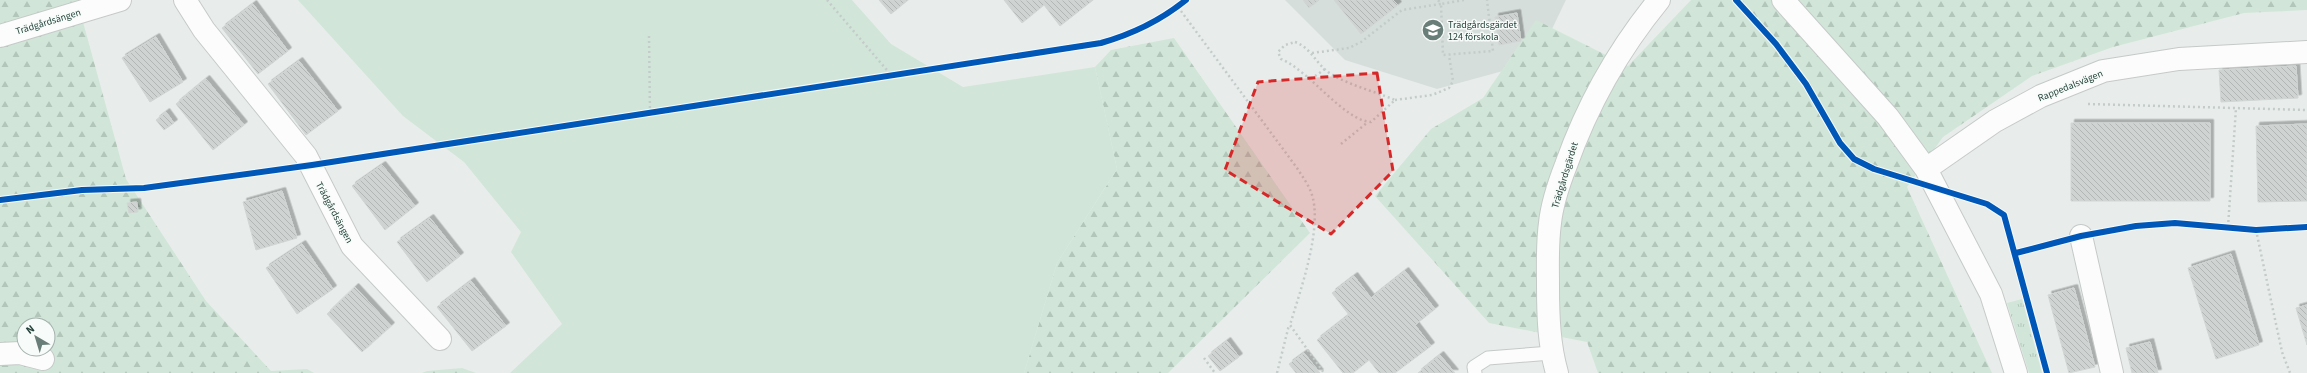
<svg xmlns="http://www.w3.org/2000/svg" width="2307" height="373" font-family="'Source Sans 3',sans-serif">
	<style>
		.built { fill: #d6dedb }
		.grass { fill: url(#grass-tufts) }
		.forest { fill: url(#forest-firs); fill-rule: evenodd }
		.park { fill: #d1e6d8 }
		.building { fill: url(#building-back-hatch); stroke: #d1d6d4; filter: url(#shadow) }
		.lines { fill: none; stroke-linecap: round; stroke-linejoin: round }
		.service-casing { stroke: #c5cac8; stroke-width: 15 }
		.minor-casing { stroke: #c5cac8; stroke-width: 24 }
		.path { stroke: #c3ccca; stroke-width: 2.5; stroke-dasharray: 2 3; stroke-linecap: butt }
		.service { stroke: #fcfcfc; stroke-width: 13 }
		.minor { stroke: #fcfcfc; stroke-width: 22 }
		.cycleway-casing { stroke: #f7fbf9; stroke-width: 8 }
		.cycleway { stroke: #0057b8; stroke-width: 6 }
		.marked { fill: #d62828; fill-opacity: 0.2; stroke: #d62828; stroke-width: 3; stroke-dasharray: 8 5; stroke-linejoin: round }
		.labels { text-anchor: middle; stroke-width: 3; stroke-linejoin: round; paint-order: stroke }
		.street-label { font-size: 10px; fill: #24423a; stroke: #f7fbf9 }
		.poi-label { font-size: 10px; fill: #24423a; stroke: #f7fbf9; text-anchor: start }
	</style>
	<defs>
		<pattern id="grass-tufts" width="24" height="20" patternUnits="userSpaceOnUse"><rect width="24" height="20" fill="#d1e6d8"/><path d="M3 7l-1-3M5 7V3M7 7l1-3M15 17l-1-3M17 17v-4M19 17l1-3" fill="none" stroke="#b3c6ba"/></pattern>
		<pattern id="forest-firs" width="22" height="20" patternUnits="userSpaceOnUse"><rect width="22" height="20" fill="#d1e6d8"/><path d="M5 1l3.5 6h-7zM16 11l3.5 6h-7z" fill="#b3c6ba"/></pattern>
		<pattern id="building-back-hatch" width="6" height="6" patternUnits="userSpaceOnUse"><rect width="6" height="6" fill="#cfd4d2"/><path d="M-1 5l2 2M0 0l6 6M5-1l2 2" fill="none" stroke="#b2b7b5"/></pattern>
		<filter id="shadow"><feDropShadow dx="3.5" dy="-3.5" stdDeviation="0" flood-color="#0004"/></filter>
	</defs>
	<rect width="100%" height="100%" fill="#e8edeb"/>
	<path class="built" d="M1285 0H1566L1536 62 1437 89 1345 60Z"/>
	<path class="grass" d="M2022 299 2042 373H2029L2007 303Z"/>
	<path class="forest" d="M0 0H77L126 179 206 301 271 371 307 369 314 373H0ZM24 325H48V349H24Z
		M1691 0H2307V10L2244 13 2113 47 2032 76 1943 137 1907 187 1992 373H1598L1587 342 1489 323 1375 196 1431 129 1483 98 1536 20 1628 66Z
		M1174 38 1310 233 1168 373H1024L1057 263 1117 169 1095 67 1111 50Z
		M462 368 476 373H422L427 371Z"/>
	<path class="park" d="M298 0H852L891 44 963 87 1095 67 1117 169 1057 263 1024 373H510L562 324 511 252 521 232 464 162 403 116Z"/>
	<path class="building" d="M879 0H908L891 14Z
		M1004 0H1093L1060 26 1044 5 1022 23Z
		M1303 0H1318L1309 8Z
		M1334 0H1393L1398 5 1361 34Z
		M253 4 288 51 258 74 222 28Z
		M1517 13 1521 41 1499 45 1495 17Z
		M156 37 183 82 150 102 122 58Z
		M299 61 338 111 306 135 268 84Z
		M2296 66 2298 98 2221 102 2219 70Z
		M206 79 244 125 213 150 176 104Z
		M166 112 174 123 164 130 156 120Z
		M2071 123H2210V201H2071Z
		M2307 124V201L2258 202 2256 126Z
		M382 165 415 206 385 230 352 186Z
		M282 191 297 238 256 250 243 202Z
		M137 202 138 212 129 213 127 203Z
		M430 218 460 256 427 282 397 242Z
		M302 244 333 289 297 314 266 268Z
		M2231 254 2259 345 2216 359 2188 268Z
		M1405 271 1435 309 1415 325 1431 346 1395 373H1379L1369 360 1353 373H1343L1317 340 1349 315 1332 293 1354 276 1371 298Z
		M471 281 506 326 472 351 437 307Z
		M355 287 391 326 362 352 327 314Z
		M2074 288 2095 367 2069 373 2048 295Z
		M2307 305V345L2296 308Z
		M1227 341 1239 357 1220 371 1208 356Z
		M2150 342 2158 373H2132L2126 348Z
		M1304 353 1320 373H1296L1289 364Z
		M1440 355 1455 373H1418Z"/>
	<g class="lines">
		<g class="service-casing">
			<path id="service" d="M1475 373 1474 367 1488 358 1551 353"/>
		</g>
		<g class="minor-casing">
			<path id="minor" d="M185 0 204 30 306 156 352 246 440 339
				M1783 0 1888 117 1926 169 1991 294 2016 373
				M0 36 120 0
				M1926 169 1995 121 2041 96 2103 71 2179 59 2307 52
				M2081 236 2112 373
				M0 354 20 353 43 359
				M1557 373C1549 345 1548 316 1548 286 1548 265 1547 244 1550 223 1552 203 1559 183 1566 165 1588 103 1618 50 1659 0"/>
		</g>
		<path class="path" d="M827 0 892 76
			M1464 0 1441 4 1443 55 1493 51 1487 0
			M1178 7 1297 168C1302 176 1308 184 1311 192 1324 226 1300 291 1290 325L1324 373
			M649 36 650 113
			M1295 42C1312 48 1316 65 1331 74 1351 86 1374 91 1395 100L1371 122C1343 120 1310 71 1281 59L1278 52 1285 45Z
			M1312 53 1349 48 1361 42 1402 10 1441 4 1438 0
			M1311 79 1325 69
			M1395 100 1432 95 1449 88 1453 81 1449 55
			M2088 104 2307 110
			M1341 144 1368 122
			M2228 227 2236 108
			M2256 230 2282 352 2290 373
			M1204 358 1215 373
			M1277 373 1289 325"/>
		<use href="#service" class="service"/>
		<use href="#minor" class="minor"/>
		<g class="cycleway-casing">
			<path id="cycleway" d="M1736 0 1776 44 1806 84 1840 143 1854 159 1874 169 1987 204 2004 215 2047 373
				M0 200 82 190 144 188 312 165 1101 43C1133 34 1160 21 1186 0
				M2016 253 2081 236 2136 226 2175 223 2256 230 2307 227"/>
		</g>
		<use href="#cycleway" class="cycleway"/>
	</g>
	<path class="marked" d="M1377 73 1393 171 1331 234 1225 170 1258 82Z"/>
	<defs>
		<g id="school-disc" transform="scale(1.15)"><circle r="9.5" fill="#697e78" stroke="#f7fbf9"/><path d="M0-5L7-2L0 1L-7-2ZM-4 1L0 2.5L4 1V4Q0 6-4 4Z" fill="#fff"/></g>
	</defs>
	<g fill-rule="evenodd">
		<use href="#school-disc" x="1433" y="30"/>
	</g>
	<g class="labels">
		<g class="street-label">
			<text transform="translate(48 21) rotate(-17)" y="4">Trädgårdsängen</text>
			<text transform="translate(2070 85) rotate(-22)" y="4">Rappedalsvägen</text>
			<text transform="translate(1564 175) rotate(-73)" y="4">Trädgårdsgärdet</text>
			<text transform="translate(335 212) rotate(62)" y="4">Trädgårdsängen</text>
		</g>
		<g class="poi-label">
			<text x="1448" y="28">Trädgårdsgärdet<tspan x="1448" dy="12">124 förskola</tspan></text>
		</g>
	</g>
	<g transform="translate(36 337) rotate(322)"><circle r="19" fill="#f7fbf9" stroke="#a3b1ad"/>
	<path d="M0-3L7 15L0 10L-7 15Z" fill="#697e78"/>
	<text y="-6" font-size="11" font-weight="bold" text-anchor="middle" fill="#24423a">N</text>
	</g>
</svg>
